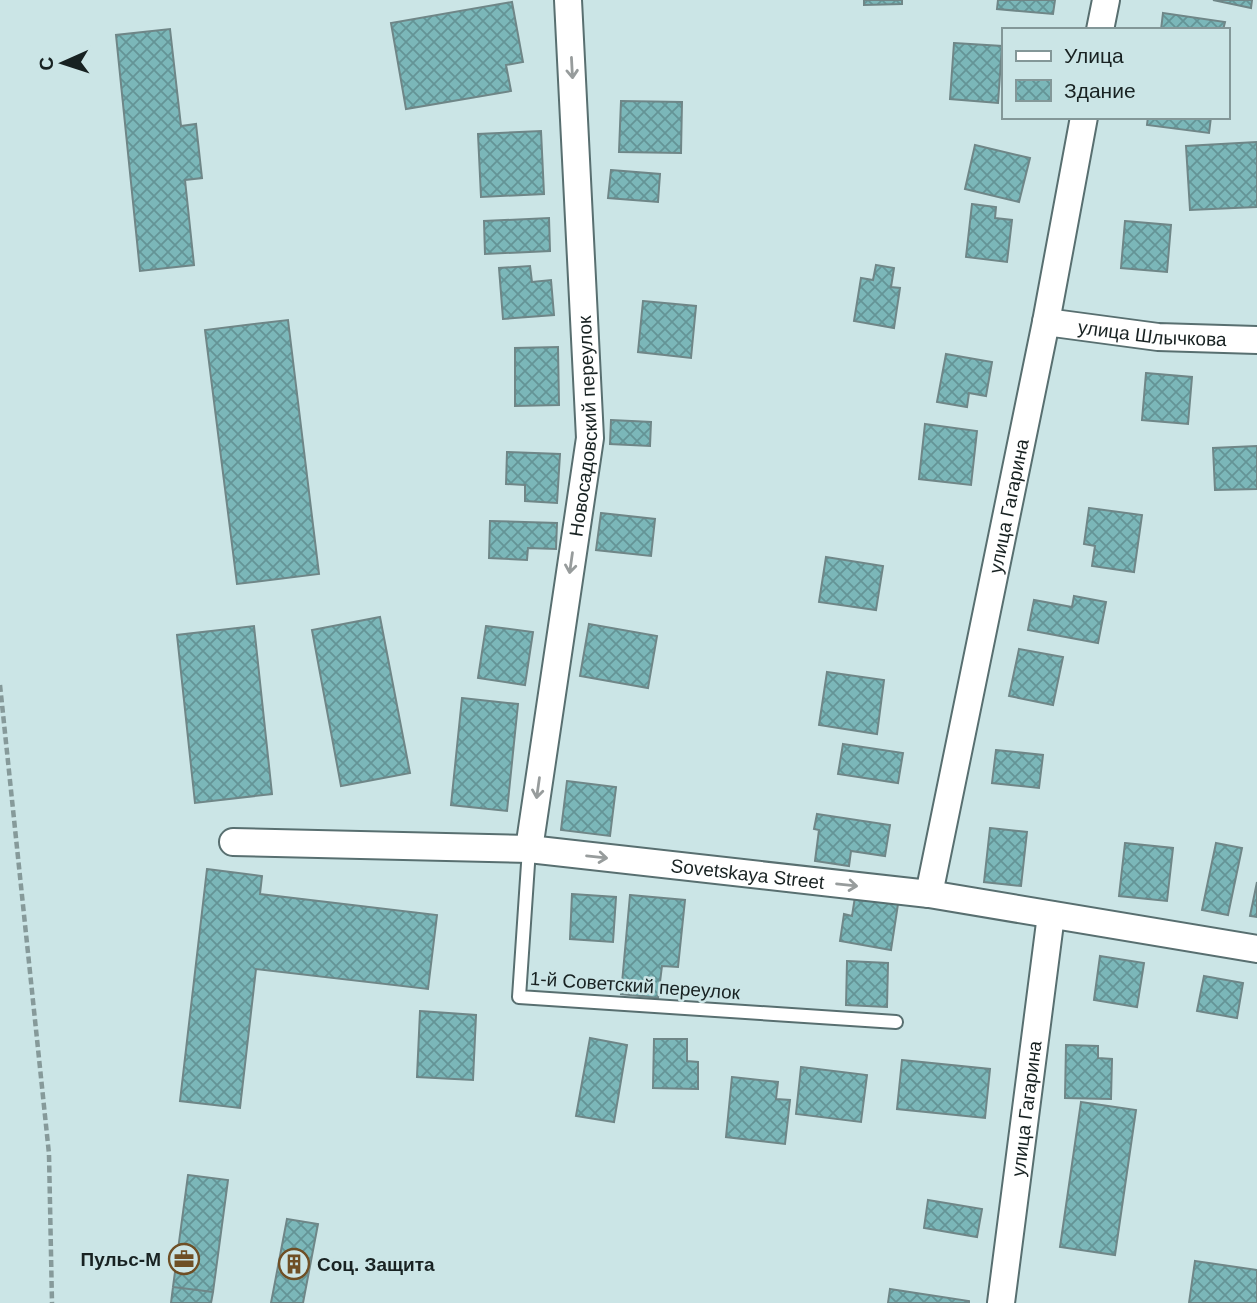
<svg xmlns="http://www.w3.org/2000/svg" width="1257" height="1303" font-family="Arial,sans-serif">
	<style>
		.building { fill: url(#building-cross-hatch); stroke: #6f8687; stroke-width: 2 }
		.lines { fill: none; stroke-linecap: round; stroke-linejoin: round }
		.lane-casing { stroke: #586f70; stroke-width: 16 }
		.street-casing { stroke: #586f70; stroke-width: 30 }
		.path { stroke: #869a9a; stroke-width: 4.5; stroke-dasharray: 7 3.5; stroke-linecap: butt }
		.lane { stroke: #fff; stroke-width: 12 }
		.street { stroke: #fff; stroke-width: 26 }
		.oneway { stroke: #979c9c }
		.labels { text-anchor: middle; stroke-width: 5; stroke-linejoin: round; paint-order: stroke }
		.street-label { font-size: 19px; fill: #182222; stroke: #cbe5e6 }
		.poi-label { font-size: 19px; font-weight: bold; fill: #182222; stroke: #cbe5e6; text-anchor: end }
	</style>
	<defs>
		<pattern id="building-cross-hatch" width="8" height="8" patternUnits="userSpaceOnUse" patternTransform="scale(1.75)"><rect width="8" height="8" fill="#7bb7b9"/><path d="M0 0l8 8M0 8l8-8" fill="none" stroke="#649496"/></pattern>
	</defs>
	<rect width="100%" height="100%" fill="#cbe5e6"/>
	<path class="building" d="M864 0H902V4L864 5Z
		M998 0H1055L1053 14 997 9Z
		M1213 0H1252L1251 8Z
		M512 2 523 62 506 65 511 91 406 109 391 23Z
		M1163 13 1225 22 1223 30H1161Z
		M170 29 181 126 196 124 202 178 185 180 194 265 140 271 116 35Z
		M954 43 1002 46 998 103 950 99Z
		M621 101 682 102 681 153 619 152Z
		M1148 117H1211L1209 133 1147 125Z
		M541 131 544 194 481 197 478 134Z
		M1257 142V207L1190 210 1186 146Z
		M975 145 1030 158 1019 202 965 189Z
		M611 170 660 174 658 202 608 198Z
		M972 204 996 207 995 218 1012 220 1007 262 966 257Z
		M549 218 550 251 485 254 484 221Z
		M1125 221 1171 225 1167 272 1121 268Z
		M876 265 894 268 891 287 900 288 894 328 854 321 861 278 873 280Z
		M530 266 532 282 551 280 554 315 503 319 499 268Z
		M643 301 696 306 691 358 638 352Z
		M288 320 319 574 237 584 205 330Z
		M558 347 559 405 515 406V348Z
		M946 354 992 362 986 396 969 393 967 407 937 402Z
		M1146 373 1192 377 1188 424 1142 420Z
		M611 420 651 422 650 446 610 444Z
		M925 424 977 431 971 485 919 479Z
		M1257 446V489L1215 490 1213 448Z
		M507 452 560 454 557 503 525 501V485L506 484Z
		M1089 508 1142 515 1134 572 1092 566 1095 546 1084 544Z
		M601 513 655 519 651 556 596 550Z
		M490 521 557 523 556 549 528 548 527 560 489 558Z
		M826 557 883 566 876 610 819 602Z
		M1074 596 1106 602 1098 643 1028 630 1034 600 1072 607Z
		M380 617 410 773 341 786 312 630Z
		M589 624 657 636 648 688 580 676Z
		M254 626 272 794 195 803 177 635Z
		M486 626 533 632 525 685 478 678Z
		M1019 649 1063 657 1053 705 1009 696Z
		M827 672 884 680 877 734 819 725Z
		M462 698 518 704 507 811 451 805Z
		M843 744 903 753 898 783 838 774Z
		M996 750 1043 755 1039 788 992 783Z
		M567 781 616 787 610 836 561 830Z
		M817 814 890 825 885 856 851 851 849 866 815 861 819 830 814 829Z
		M990 828 1027 832 1021 886 984 882Z
		M1125 843 1173 848 1167 901 1119 896Z
		M1216 843 1242 848 1228 915 1202 910Z
		M207 869 262 876 260 894 437 915 428 989 256 969 240 1108 180 1101Z
		M1257 882V917L1250 916Z
		M572 894 616 897 613 942 570 939Z
		M630 895 685 900 678 967 662 966 658 998 621 994Z
		M855 897 898 904 891 950 840 941 844 914 852 916Z
		M1100 956 1144 963 1137 1007 1094 1000Z
		M847 961 888 963 887 1007 846 1005Z
		M1204 976 1243 983 1237 1018 1197 1011Z
		M420 1011 476 1015 473 1080 417 1077Z
		M590 1038 627 1045 614 1122 576 1116Z
		M654 1039H687V1061L698 1062V1089L653 1088Z
		M1066 1045 1098 1046V1058L1112 1059 1111 1099 1065 1098Z
		M902 1060 990 1069 985 1118 897 1109Z
		M801 1067 867 1075 861 1122 796 1114Z
		M732 1077 778 1082 776 1099 790 1100 785 1144 726 1137Z
		M1081 1102 1136 1110 1115 1255 1060 1247Z
		M188 1175 228 1180 213 1292 173 1287Z
		M928 1200 982 1209 977 1237 924 1228Z
		M287 1219 318 1224 303 1303H271Z
		M1195 1261 1257 1270V1303H1189Z
		M173 1287 213 1292 211 1303H171Z
		M890 1289 969 1301V1303H888Z"/>
	<g class="lines">
		<g class="lane-casing">
			<path id="lane" d="M529 849 519 997 896 1022"/>
		</g>
		<g class="street-casing">
			<g id="street">
				<path d="M1100 30 1106 0"/>
				<path id="s1" d="M1046 322 1158 337 1257 340"/>
				<path id="s2" d="M233 842 529 849 929 894 1257 949"/>
				<path id="s3" d="M529 849 590 438 568 0"/>
				<path id="s4" d="M929 894 1046 322 1084 117"/>
				<path id="s5" d="M1001 1303 1051 915"/>
			</g>
		</g>
		<path class="path" d="M0 685 49 1154 52 1303"/>
		<use href="#lane" class="lane"/>
		<use href="#street" class="street"/>
	</g>
	<defs><path id="oneway-shaft" d="M-6 0H5M1.5-3L5.5 0L1.5 3" fill="none" stroke-width="1.6" stroke-linecap="round" stroke-linejoin="round" transform="scale(1.75)"/></defs>
	<g class="oneway">
		<use href="#oneway-shaft" transform="translate(572 68) rotate(87)"/>
		<use href="#oneway-shaft" transform="translate(571 563) rotate(98)"/>
		<use href="#oneway-shaft" transform="translate(538 788) rotate(98)"/>
		<use href="#oneway-shaft" transform="translate(597 857) rotate(6)"/>
		<use href="#oneway-shaft" transform="translate(847 885) rotate(6)"/>
	</g>
	<defs>
		<g id="office-ring" transform="scale(1.575)"><circle r="9.5" fill="#cbe5e6" stroke="#6f4f25" stroke-width="1.5"/><path d="M-6-3h4V-5.5h4V-3h4V5H-6ZM-1-4.5V-3h2v-1.5ZM-6 0V1H6V0Z" fill="#6f4f25"/></g>
		<g id="building-ring" transform="scale(1.575)"><circle r="9.5" fill="#cbe5e6" stroke="#6f4f25" stroke-width="1.5"/><path d="M-4-6H4V6H1V3H-1V6H-4ZM-2.5-4.3h1.7v1.8h-1.7ZM.8-4.3h1.7v1.8H.8ZM-2.5-1h1.7V.8h-1.7ZM.8-1h1.7V.8H.8Z" fill="#6f4f25"/></g>
	</defs>
	<g fill-rule="evenodd">
		<use href="#office-ring" x="184" y="1259"/>
		<use href="#building-ring" x="294" y="1264"/>
	</g>
	<g class="labels">
		<g class="street-label">
			<text dy="7" stroke="none"><textPath href="#s1" startOffset="107">улица Шлычкова</textPath></text>
			<text dy="7" stroke="none"><textPath href="#s3" startOffset="427">Новосадовский переулок</textPath></text>
			<text dy="7" stroke="none"><textPath href="#s4" startOffset="396">улица Гагарина</textPath></text>
			<text dy="7" stroke="none"><textPath href="#s2" startOffset="516">Sovetskaya Street</textPath></text>
			<text transform="translate(635 985) rotate(4)" y="7">1-й Советский переулок</text>
			<text dy="7" stroke="none"><textPath href="#s5" startOffset="196">улица Гагарина</textPath></text>
		</g>
		<g class="poi-label">
			<text x="161" y="1266">Пульс-М</text>
			<text x="317" y="1271" text-anchor="start">Соц. Защита</text>
		</g>
	</g>
	<rect x="1002" y="28" width="228" height="91" fill="#cbe5e6" stroke="#839798" stroke-width="2"/>
	<rect x="1016" y="51" width="35" height="10" fill="#ffffff" stroke="#839798" stroke-width="2"/>
	<text x="1064" y="63" font-size="21" fill="#182222">Улица</text>
	<rect x="1016" y="80" width="35" height="21" fill="url(#building-cross-hatch)" stroke="#839798" stroke-width="2"/>
	<text x="1064" y="98" font-size="21" fill="#182222">Здание</text>
	<g transform="translate(63 63) rotate(267)" stroke="#cbe5e6" stroke-width="5" paint-order="stroke">
	<path d="M0-5L12 26L0 18L-12 26Z" fill="#182222"/>
	<text y="-10" font-size="19" font-weight="bold" text-anchor="middle" fill="#182222">С</text>
	</g>
</svg>
